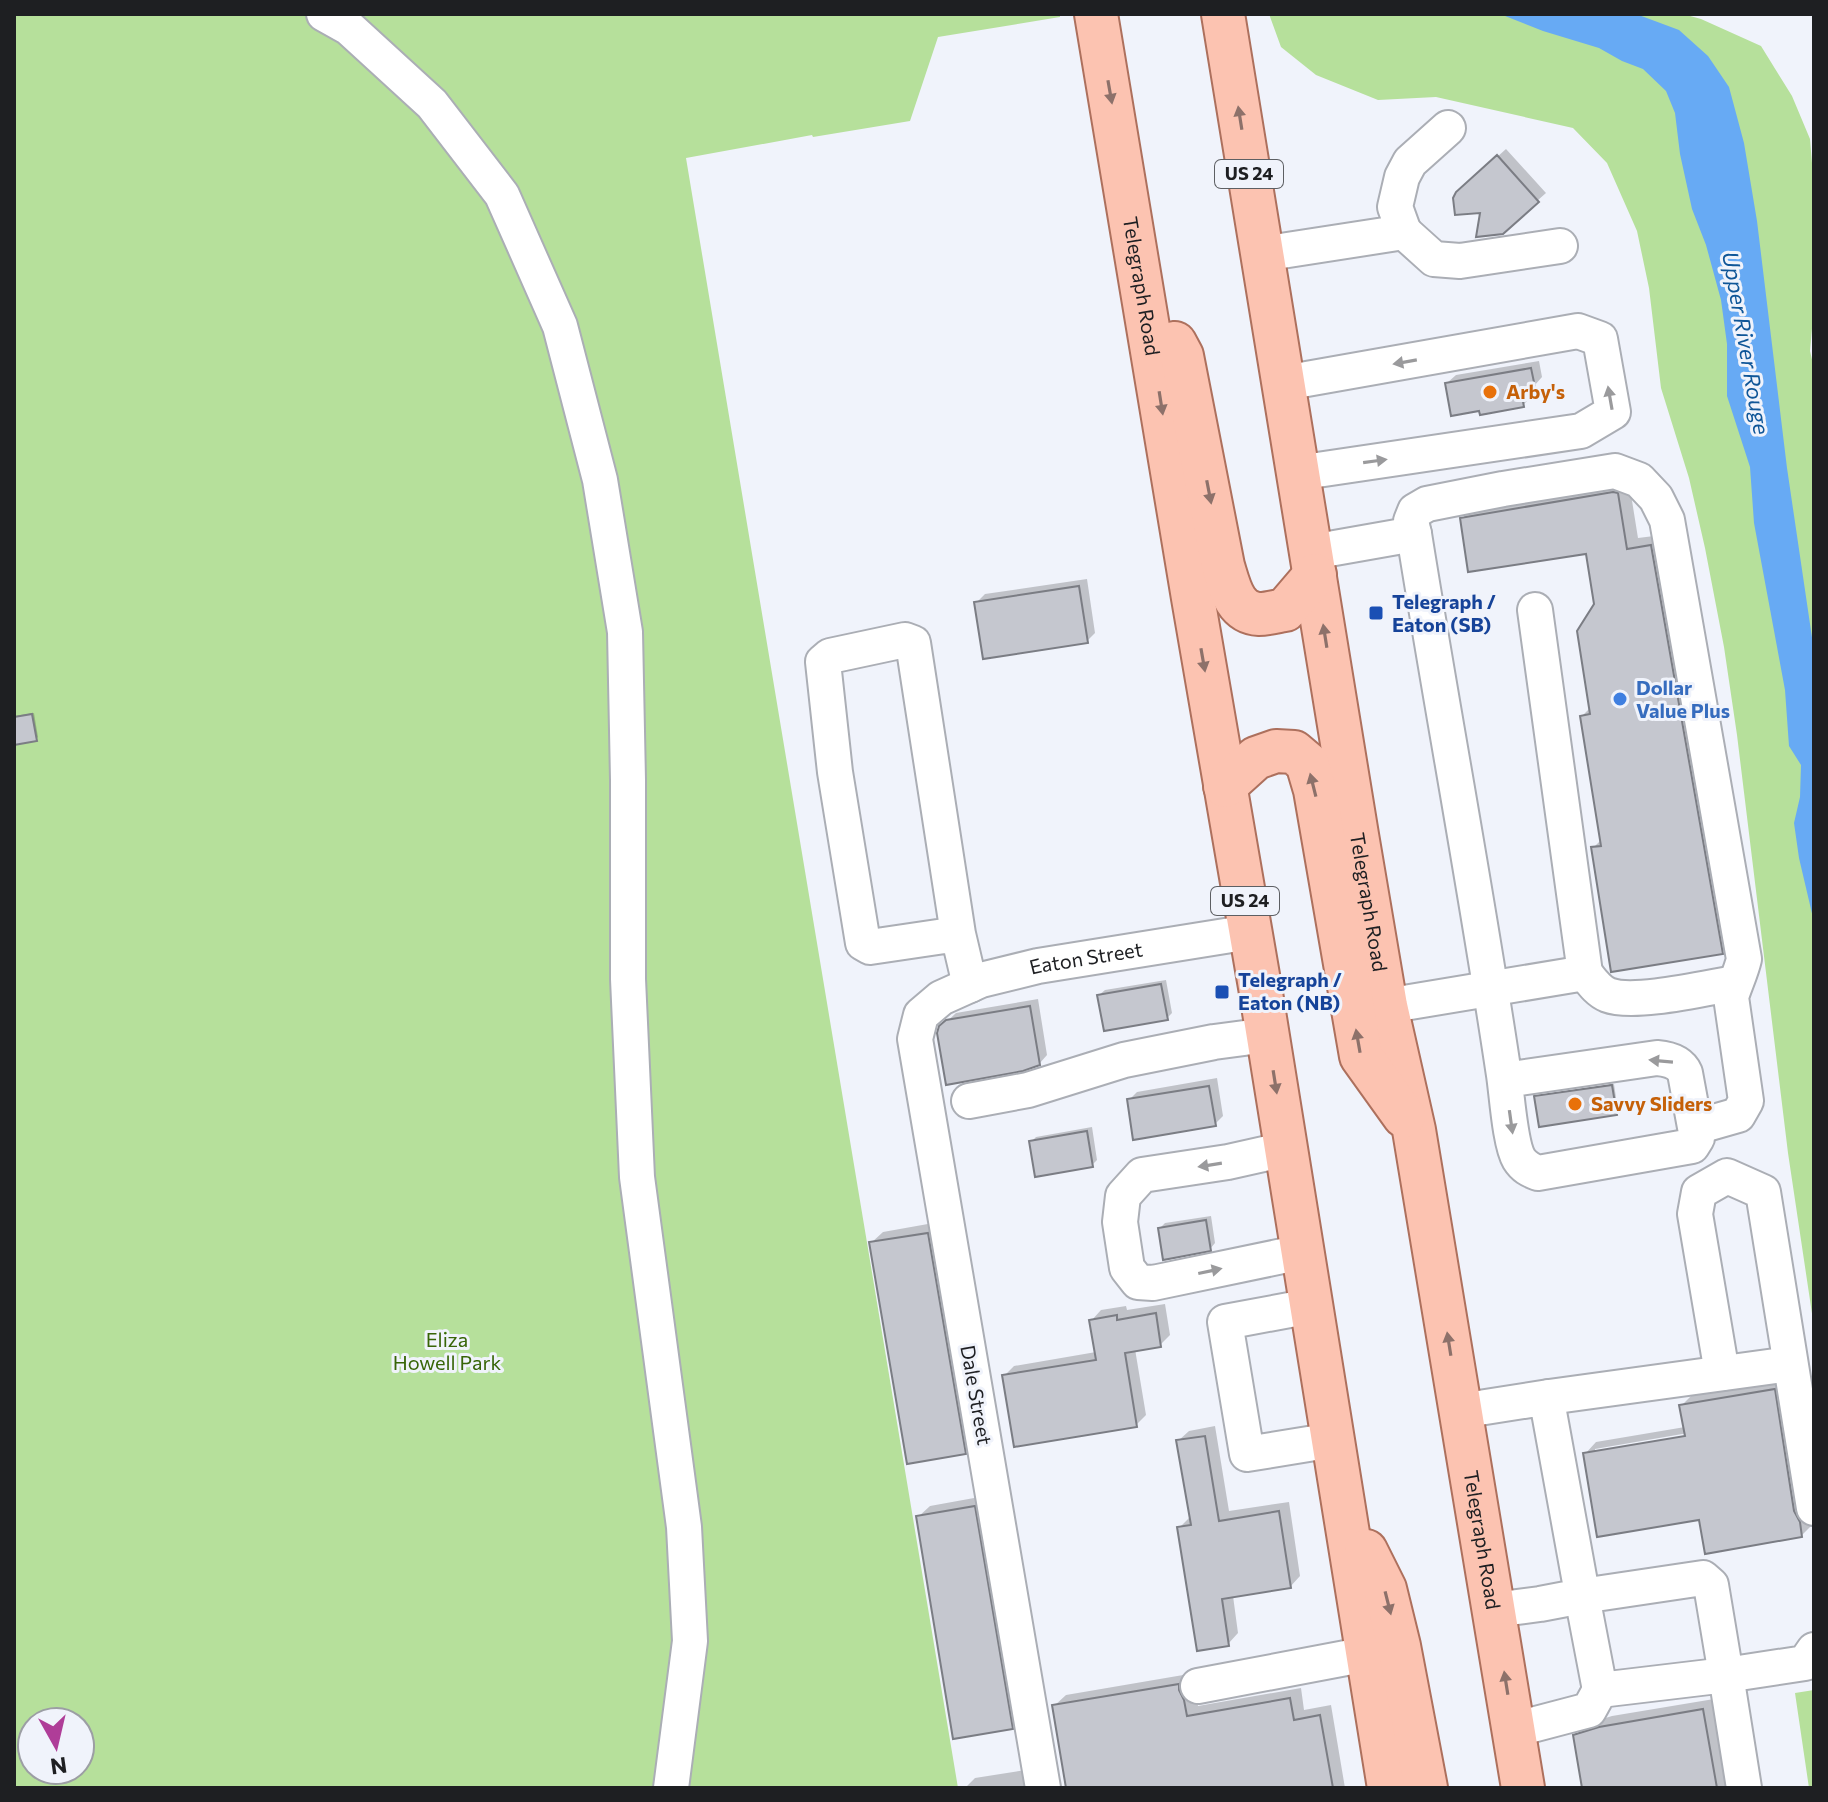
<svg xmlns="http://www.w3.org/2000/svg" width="1828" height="1802" font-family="Commissioner,sans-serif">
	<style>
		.green { fill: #b6e09b; fill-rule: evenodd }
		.water { fill: #67aaf4 }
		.shadow { fill: #0003; fill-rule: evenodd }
		.building { fill: #c5c7cf; stroke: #7b7d84; stroke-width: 2 }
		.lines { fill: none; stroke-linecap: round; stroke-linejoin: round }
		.minor-casing { stroke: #abaeb5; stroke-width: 38 }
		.major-casing { stroke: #ad705d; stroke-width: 46 }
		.minor { stroke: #fff; stroke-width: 34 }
		.major { stroke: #fcc3b1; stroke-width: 42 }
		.oneway { fill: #8d716a }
		.oneway2 { fill: #9a9a9c }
		.food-dot { fill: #e8710a; stroke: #f0f3fb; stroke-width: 3 }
		.transit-dot { fill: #1a4fb4; stroke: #f0f3fb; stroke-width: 3 }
		.shop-dot { fill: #3f7fe0; stroke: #f0f3fb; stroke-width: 3 }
		.labels { text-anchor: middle; stroke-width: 6; stroke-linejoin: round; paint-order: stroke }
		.shield { fill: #f0f3fb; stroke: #5d5f63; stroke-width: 2 }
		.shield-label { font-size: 18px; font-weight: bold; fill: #1e1f22 }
		.street-label { font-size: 20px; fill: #1e1f22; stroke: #f0f3fb }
		.food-label { font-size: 20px; font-weight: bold; fill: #c56008; stroke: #f0f3fb; text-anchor: start }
		.transit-label { font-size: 20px; font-weight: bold; fill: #164399; stroke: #f0f3fb; text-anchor: start }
		.shop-label { font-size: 20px; font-weight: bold; fill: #366cbe; stroke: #f0f3fb; text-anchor: start }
		.park-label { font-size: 20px; fill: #376507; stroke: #f0f3fb }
		.water-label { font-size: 22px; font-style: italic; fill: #0f5698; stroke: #f0f3fb }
	</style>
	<rect width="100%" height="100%" fill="#f0f3fb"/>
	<path class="green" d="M14 14H1060V17L938 37 910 121 813 137 812 135 686 158 958 1788H14ZM32 1722H80V1770H32Z
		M1269 14H1683L1701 19 1761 46 1792 96 1810 139 1814 187V306L1810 351 1814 368V1327L1788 1153 1737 735 1724 647 1705 548 1689 478 1661 388 1649 288 1637 231 1607 163 1573 128 1436 97 1378 100 1316 75 1281 47Z
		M1814 1690V1788H1809L1795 1693Z"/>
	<path class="water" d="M1500 14H1636L1679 30 1708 56 1729 87 1744 143 1757 221 1787 468 1814 651V922L1799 858 1794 823 1800 797 1801 765 1789 746 1785 690 1754 523 1750 467 1727 396V344L1721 300 1706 245 1692 209 1680 154 1675 113 1666 91 1643 69 1622 61 1599 48 1543 31Z"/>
	<path class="shadow" d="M1506 149 1546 193 1502 232 1467 184Z
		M1539 361 1542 377 1534 386H1529L1531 397 1523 405 1447 383 1456 375Z
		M1629 482 1638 538 1662 535 1733 941 1722 953 1593 848 1602 839 1582 716 1591 707 1596 605 1588 551 1462 519 1473 507Z
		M1087 579 1095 633 1087 641 976 603 985 594Z
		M34 713 38 737 36 739 14 738V716Z
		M1166 980 1172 1013 1167 1018 1099 995 1105 990Z
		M1038 999 1047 1055 1039 1064 941 1027 956 1013Z
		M1217 1078 1223 1116 1215 1124 1129 1100 1137 1092Z
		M1614 1084 1618 1111 1616 1113 1536 1097 1538 1095Z
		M1092 1127 1097 1160 1092 1165 1031 1142 1036 1137Z
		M1211 1216 1215 1243 1210 1249 1160 1228 1165 1223Z
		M939 1222 976 1441 965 1452 871 1243 883 1232Z
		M1165 1304 1170 1335 1160 1345 1135 1349 1146 1415 1136 1425 1004 1376 1014 1366 1096 1352 1091 1321 1101 1310 1126 1306 1127 1310Z
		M1785 1379 1813 1524 1802 1535 1701 1518 1585 1454 1596 1442 1685 1427 1682 1405 1693 1394ZM1694 1432 1695 1436 1595 1453V1449Z
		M1215 1426 1229 1511 1289 1502 1300 1576 1290 1587 1233 1596 1238 1633 1228 1644 1179 1528 1190 1517 1178 1441 1189 1431Z
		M985 1496 1023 1716 1012 1727 918 1517 930 1506Z
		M1189 1674 1195 1688 1198 1706 1301 1688 1304 1710 1331 1705 1345 1788H1068L1054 1706 1066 1695Z
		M1714 1699 1730 1788H1584L1575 1736 1586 1724 1612 1716Z
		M1032 1769 1038 1788H965L975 1778Z"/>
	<path class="building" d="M1497 155 1539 202 1503 234 1476 237 1480 213 1455 215 1453 198 1456 192Z
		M1531 368 1535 387 1521 390 1524 407 1480 415 1479 411 1451 416 1445 383Z
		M1613 492 1618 493 1627 549 1651 545 1723 954 1611 972 1591 847 1601 846 1580 716 1590 714 1577 631 1594 604 1586 554 1468 572 1460 518Z
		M1079 586 1088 643 983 659 974 602Z
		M32 714 37 741 14 745V717Z
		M1161 984 1168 1020 1104 1031 1097 995Z
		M1030 1006 1040 1065 1023 1071 946 1085 937 1033 939 1026 946 1020Z
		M1612 1085 1617 1115 1539 1127 1534 1096Z
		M1209 1086 1216 1126 1133 1140 1127 1099Z
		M1087 1131 1093 1167 1035 1177 1029 1141Z
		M1206 1220 1211 1251 1163 1260 1158 1228Z
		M928 1233 966 1454 907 1464 869 1242Z
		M1156 1313 1161 1347 1125 1353 1137 1427 1014 1447 1002 1375 1096 1360 1089 1320 1117 1315V1320Z
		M1775 1389 1794 1511 1800 1522 1802 1537 1705 1554 1699 1520 1597 1537 1583 1453 1685 1436 1679 1405Z
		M1205 1436 1219 1521 1279 1511 1291 1588 1222 1599 1229 1646 1197 1651 1177 1527 1191 1525 1176 1440Z
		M975 1506 1013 1729 953 1739 916 1516Z
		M1179 1684V1690L1184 1700 1187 1716 1290 1698 1294 1720 1320 1715 1333 1788H1066L1052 1705Z
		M1703 1709 1717 1788H1582L1573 1735 1599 1727Z"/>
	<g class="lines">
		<g class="minor-casing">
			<g id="minor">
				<path d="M324 14 349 28 432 104 502 195 560 326 600 480 625 632 628 780V979L637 1177 684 1527 690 1641 671 1788"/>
				<path d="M1404 232 1434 259 1460 261 1560 246"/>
				<path d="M1262 254 1404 232 1395 207 1402 177 1410 162 1448 128"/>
				<path d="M1284 383 1578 331 1600 339 1613 412 1581 431 1297 473"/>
				<path d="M1414 534 1411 521 1415 511 1427 504 1503 489 1615 471 1639 480 1656 498 1667 520 1744 959C1741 972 1735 984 1731 997L1746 1101 1738 1115 1696 1127"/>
				<path d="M1312 552 1414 534C1443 715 1477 894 1504 1075 1507 1095 1510 1144 1519 1159 1524 1167 1530 1170 1538 1173L1692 1146 1697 1138 1685 1073C1680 1062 1669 1059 1657 1058L1505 1080"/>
				<path d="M958 934 870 947 863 943 835 772 823 662 830 656 905 640 913 643 958 934 970 985"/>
				<path d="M1585 973C1592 982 1598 991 1608 995 1634 1005 1705 988 1735 983"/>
				<path d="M1386 1006 1585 973 1535 610"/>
				<path d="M969 1101 1028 1090 1124 1060 1214 1042 1267 1035"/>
				<path d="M1286 1149 1228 1162 1142 1175 1123 1196 1120 1222 1127 1268 1138 1282 1153 1283 1302 1252"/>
				<path d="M1311 1306 1225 1322 1247 1454 1333 1440"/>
				<path d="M1722 1373 1695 1214 1699 1192 1727 1176 1763 1192 1814 1508"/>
				<path d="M1549 1397 1790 1364"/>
				<path d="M1460 1411 1549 1397V1412L1581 1588 1582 1596 1540 1604 1493 1610"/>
				<path d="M1198 1686 1367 1654"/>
				<path d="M1600 1690 1582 1596 1703 1578 1711 1585 1726 1675 1805 1663 1814 1650"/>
				<path d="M1513 1730 1589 1710 1600 1690 1726 1675 1744 1788"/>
				<path id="s1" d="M1043 1788 915 1039 921 1015 941 998 981 980 1038 966 1250 932"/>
			</g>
		</g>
		<g class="major-casing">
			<g id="major">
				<path id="s2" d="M1096 14 1193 598 1260 987 1389 1788"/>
				<path id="s3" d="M1223 14 1357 835 1386 1006 1414 1130 1523 1788"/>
				<path d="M1175 343 1182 356 1223 566C1229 585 1234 613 1259 614 1268 614 1277 611 1285 610L1315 575"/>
				<path d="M1225 786 1256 758 1276 751 1294 752 1307 763 1315 790 1361 1056 1404 1116"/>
				<path d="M1366 1551 1385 1589 1399 1646 1426 1788"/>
			</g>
		</g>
		<use href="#minor" class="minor"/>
		<use href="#major" class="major"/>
	</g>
	<defs><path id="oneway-solid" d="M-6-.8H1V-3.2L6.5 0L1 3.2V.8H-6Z" transform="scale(2)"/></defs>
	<g class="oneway">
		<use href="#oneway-solid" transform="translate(1110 92) rotate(80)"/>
		<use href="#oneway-solid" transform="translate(1240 118) rotate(-99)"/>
		<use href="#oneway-solid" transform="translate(1161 403) rotate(81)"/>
		<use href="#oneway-solid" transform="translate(1209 492) rotate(79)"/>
		<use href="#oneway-solid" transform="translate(1325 636) rotate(-99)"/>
		<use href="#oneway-solid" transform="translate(1203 660) rotate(80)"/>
		<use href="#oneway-solid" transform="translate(1313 785) rotate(-104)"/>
		<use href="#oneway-solid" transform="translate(1358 1041) rotate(-100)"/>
		<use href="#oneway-solid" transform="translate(1275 1082) rotate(81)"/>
		<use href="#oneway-solid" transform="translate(1449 1344) rotate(-99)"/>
		<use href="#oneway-solid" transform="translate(1388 1603) rotate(76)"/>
		<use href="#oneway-solid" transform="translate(1506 1683) rotate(-99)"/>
	</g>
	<g class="oneway2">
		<use href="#oneway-solid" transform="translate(1405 362) rotate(170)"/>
		<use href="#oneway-solid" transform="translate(1610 398) rotate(-100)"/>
		<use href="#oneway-solid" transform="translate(1375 461) rotate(-8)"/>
		<use href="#oneway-solid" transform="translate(1661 1061) rotate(-175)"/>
		<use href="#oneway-solid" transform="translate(1511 1122) rotate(82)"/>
		<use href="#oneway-solid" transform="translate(1210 1165) rotate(171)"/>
		<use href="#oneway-solid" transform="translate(1210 1271) rotate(-12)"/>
	</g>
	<g class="food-dot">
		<circle cx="1490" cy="392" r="8"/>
		<circle cx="1575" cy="1104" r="8"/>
	</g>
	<g class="transit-dot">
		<rect x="1368" y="605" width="16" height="16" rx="4"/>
		<rect x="1214" y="984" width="16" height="16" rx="4"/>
	</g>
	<circle class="shop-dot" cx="1620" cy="699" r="8"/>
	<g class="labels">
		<g class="shield">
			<rect x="1215" y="160" width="68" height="28" rx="6"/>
			<rect x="1211" y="887" width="68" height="28" rx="6"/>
		</g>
		<g class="shield-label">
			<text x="1249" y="180">US 24</text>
			<text x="1245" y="907">US 24</text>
		</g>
		<g class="street-label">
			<text dy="7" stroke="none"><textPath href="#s2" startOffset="276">Telegraph Road</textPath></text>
			<text dy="7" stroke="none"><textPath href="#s3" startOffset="900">Telegraph Road</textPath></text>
			<text dy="7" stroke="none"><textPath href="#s1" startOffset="962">Eaton Street</textPath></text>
			<text transform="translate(976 1395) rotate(80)" y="7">Dale Street</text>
			<text dy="7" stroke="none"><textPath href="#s3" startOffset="1548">Telegraph Road</textPath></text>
		</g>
		<g class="food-label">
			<text x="1506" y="399">Arby's</text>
			<text x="1591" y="1111">Savvy Sliders</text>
		</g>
		<g class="transit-label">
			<text x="1392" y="609">Telegraph /<tspan x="1392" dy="23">Eaton (SB)</tspan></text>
			<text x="1238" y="987">Telegraph /<tspan x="1238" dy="23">Eaton (NB)</tspan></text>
		</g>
		<g class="shop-label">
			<text x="1636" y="695">Dollar<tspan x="1636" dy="23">Value Plus</tspan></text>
		</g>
		<g class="park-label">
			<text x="447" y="1347">Eliza<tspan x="447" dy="23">Howell Park</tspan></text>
		</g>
		<g class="water-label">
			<text transform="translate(1746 343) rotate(80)" y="8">Upper River Rouge</text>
		</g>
	</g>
	<rect width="1828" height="1802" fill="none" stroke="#1e1f22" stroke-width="32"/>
	<g transform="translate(56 1746) rotate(172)"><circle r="38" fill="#f0f3fb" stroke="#9c9ea4" stroke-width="2"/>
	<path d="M0-6L14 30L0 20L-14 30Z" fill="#af3d98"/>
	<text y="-12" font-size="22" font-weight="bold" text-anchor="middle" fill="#1e1f22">N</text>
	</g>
</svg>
